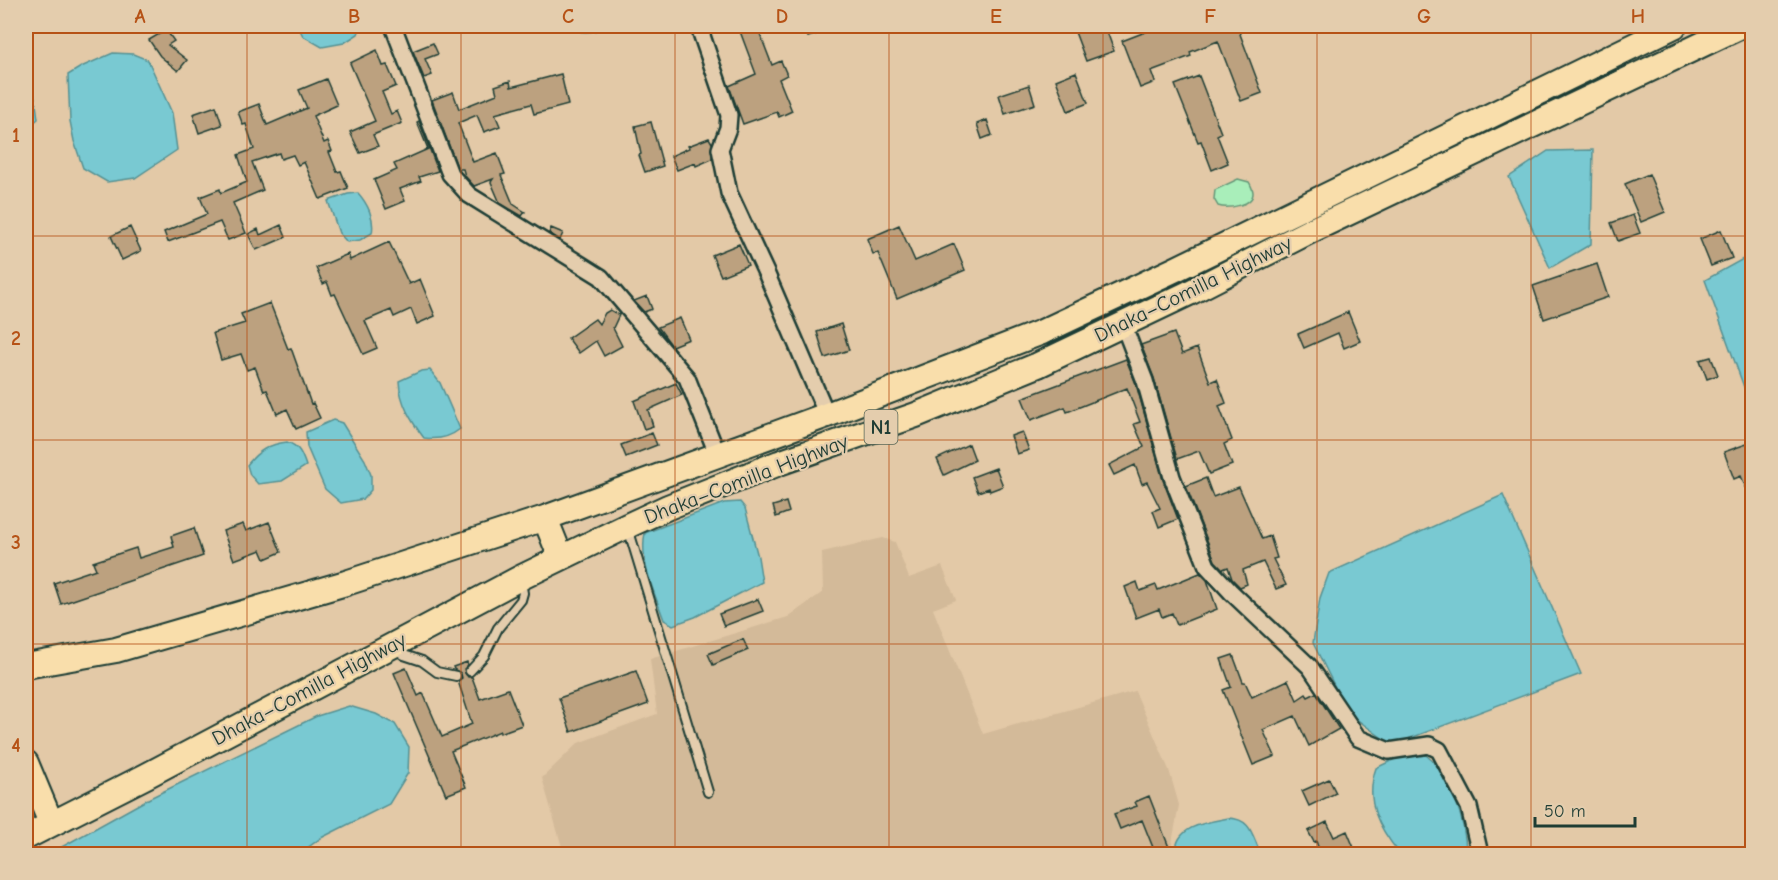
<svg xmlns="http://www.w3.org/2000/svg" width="1778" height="880" font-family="'Comic Neue',sans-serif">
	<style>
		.built { fill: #d3ba99 }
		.green { fill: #a9eeba; stroke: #649677; stroke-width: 1.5 }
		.water { fill: #79c9d2; stroke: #559193; stroke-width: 1.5 }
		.building { fill: #bca17f; stroke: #1f3d34; stroke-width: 1.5 }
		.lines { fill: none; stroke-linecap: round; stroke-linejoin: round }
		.service-casing { stroke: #1f3d34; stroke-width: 12 }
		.minor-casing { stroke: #1f3d34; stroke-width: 20 }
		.trunk-casing { stroke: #1f3d34; stroke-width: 28 }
		.service { stroke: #e4cdad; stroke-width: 8 }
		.minor { stroke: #e4cdad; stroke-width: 15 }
		.trunk { stroke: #f9deab; stroke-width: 24 }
		.grid { fill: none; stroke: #b65216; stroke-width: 1.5; stroke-opacity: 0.55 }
		.labels { text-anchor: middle; stroke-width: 4.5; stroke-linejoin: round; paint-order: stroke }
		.shield { fill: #e4cdad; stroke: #5a6858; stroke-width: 1.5 }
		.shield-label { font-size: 20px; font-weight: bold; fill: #1f3d34 }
		.street-label { font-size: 21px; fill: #1f3d34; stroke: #e4cdad }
		.neatline { fill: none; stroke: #b65216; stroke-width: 2 }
		.grid-label { font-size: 20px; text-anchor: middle; font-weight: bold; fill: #b65216 }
	</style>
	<rect width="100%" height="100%" fill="#e3c9a7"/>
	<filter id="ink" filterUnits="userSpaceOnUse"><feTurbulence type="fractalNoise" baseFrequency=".0167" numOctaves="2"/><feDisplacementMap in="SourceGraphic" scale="12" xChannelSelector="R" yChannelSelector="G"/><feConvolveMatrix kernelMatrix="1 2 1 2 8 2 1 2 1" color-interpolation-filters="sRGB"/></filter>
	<g filter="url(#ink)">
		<path class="built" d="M883 538 895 542 909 578 942 566 956 600 933 609 983 734 1135 691 1169 770 1179 805 1170 854H564L542 778 578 743 657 714 650 659 788 617 823 592 822 552Z"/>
		<path class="green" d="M1238 179 1249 182C1250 183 1253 190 1253 192 1254 206 1227 209 1218 206L1214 199 1215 190Z"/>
		<path class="water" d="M298 26H361L358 34 344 43 322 47 303 36Z
			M570 26H611C598 30 581 37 570 26Z
			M113 53 133 54 148 60 172 113 177 150 135 178 107 182 83 168 74 141 70 121 68 75 81 67Z
			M26 73C34 87 36 103 38 119L26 129Z
			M1593 150 1591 244 1550 268 1509 177 1548 151Z
			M358 193C367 203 375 218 372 233L360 240 347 242 339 233 328 201 348 194Z
			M1752 254V409L1705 280Z
			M430 370 440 383 460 429C449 438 438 440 424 438 411 421 400 403 399 381L421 371Z
			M333 420 342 423 365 460 371 475V490L363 499 341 503 325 489 307 447 306 432Z
			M287 442C299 446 302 454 306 466L282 481 258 484 250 475 247 465C258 451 269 444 287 442Z
			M1503 495 1581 674 1392 745 1348 713 1313 643 1320 598 1329 573Z
			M740 502 745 508 758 557 762 582 695 617 673 625 664 620C655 594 639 561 645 533L724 503Z
			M349 706 376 714 395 724 409 747 408 773 389 804 321 838 299 854H49L150 798 317 716Z
			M1423 753C1451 772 1466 822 1466 854H1400C1379 828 1364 802 1376 768L1399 757Z
			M1229 818C1252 819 1252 836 1261 854H1176C1174 826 1207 822 1229 818Z"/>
		<path class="building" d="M738 26H757L772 65 781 61 787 75 779 79 792 111 779 117 777 112 743 124 729 86 756 74Z
			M804 26H837L838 27 808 37Z
			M1094 26H1105L1114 51 1086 61 1075 32Z
			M1152 26H1237L1262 93 1241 101 1218 41 1190 52 1191 56 1151 71 1155 82 1140 88 1122 41 1153 29Z
			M166 30 174 41 168 45 187 60 178 71 160 56 149 40Z
			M433 43 438 54 425 59 432 75 424 78 413 51Z
			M377 50 383 66 387 65 396 86 382 92 391 114 397 111 402 123 373 135 378 146 360 153 350 132 375 121 350 63Z
			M1076 72 1088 103 1068 111 1056 80Z
			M561 74 568 105 534 114 531 104 495 114 500 126 484 132 477 115 458 123 473 162 497 153 505 174 501 175 513 204 525 212 522 216 500 203 491 182 493 179 474 186 465 176 463 169H458L432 100 453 92 459 109 497 94 495 86 510 81 511 87Z
			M1199 76 1221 133 1217 135 1228 163 1212 170 1201 141 1198 142 1175 85Z
			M326 79 337 105 313 116 324 143 328 141 332 151 329 152 337 172 341 171 348 188 320 199 304 162 298 165 293 155 281 159 279 153 252 162 263 190 233 203 246 233 228 240 220 222 168 242 164 232 207 214 200 197 220 189 221 193 247 182 238 155 254 149 246 124 243 125 238 112 259 104 267 125 307 108 299 90Z
			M1029 85 1035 104 1005 114 999 95Z
			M216 106 222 125 199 133 193 114Z
			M987 120 992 135 982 139 977 124Z
			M419 121 438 171 419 177 421 181 400 189 405 201 386 209 374 180 397 170 394 164 428 149 417 122Z
			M651 122 663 166 645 172 639 155 641 154 635 126Z
			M709 138 712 143V159L696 166 695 163 677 170 671 156 689 148 688 146Z
			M1649 174 1665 212 1641 222 1625 184Z
			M1633 215 1640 233 1618 241 1611 223Z
			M281 225 286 237 256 250 248 234 258 229 260 235Z
			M899 225 915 261 954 244 965 270 897 299 878 253 873 254 867 239Z
			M130 227 141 251 122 260 111 236Z
			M551 228 563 233 560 240 549 233Z
			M1721 230 1732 258 1711 266 1700 239Z
			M389 242 409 284 420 279 435 316 417 324 411 309 394 317 391 310 365 321 377 348 363 354 335 294 332 295 327 282 323 284 316 268 348 254 350 260Z
			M739 244 748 265 721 276 712 255Z
			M1597 264 1608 297 1544 319 1533 286Z
			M647 296 652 309 644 312 634 301Z
			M270 303 288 349 291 348 311 404 313 403 320 418 296 429 287 409 277 414 267 390 264 391 255 367 247 370 241 354 221 360 213 333 245 323 241 314Z
			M610 310 619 315 613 328 622 346 604 356 596 341 579 353 568 338 595 319 599 324 605 313Z
			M1348 312 1360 341 1344 348 1338 333 1304 348 1298 334Z
			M680 318 689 339 672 346 658 327Z
			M841 324 849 350 825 358 817 332Z
			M1174 333 1182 354 1197 348 1210 382 1217 379 1226 403 1219 406 1232 440 1224 444 1232 465 1209 474 1199 451 1177 459 1154 378 1141 345Z
			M1711 357 1718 375 1707 379 1700 360Z
			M1126 359 1136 384 1163 480 1178 519 1159 527 1153 511 1160 508 1147 482 1142 484 1135 465 1114 475 1109 465 1144 447 1134 424 1140 422 1127 388 1067 412 1065 407 1031 420 1022 398Z
			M676 383 682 395 648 410 653 426 644 429 634 401Z
			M1022 432 1029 450 1017 454 1011 436Z
			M652 433 657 445 626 457 621 445Z
			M1752 442V502L1741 476 1734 479 1724 452Z
			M969 444 975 460 944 475 937 459Z
			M996 468 1003 486 990 491 989 488 978 492 972 477Z
			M1206 478 1213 497 1239 487 1262 539 1270 536 1277 558 1273 559 1286 585 1276 589 1263 562 1243 570 1247 584 1240 587 1232 579 1228 567 1223 569 1215 561 1186 486Z
			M786 502 789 512 776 517 773 506Z
			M269 522 281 552 265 559 261 550 234 560 223 531 243 524 246 531Z
			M194 528 203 556 61 604 54 583 96 569 93 562 136 548 139 558 174 547 171 536Z
			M1200 573 1207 580 1217 609 1177 625 1172 613 1162 617 1159 609 1136 618 1125 587 1137 582 1140 591 1156 585 1158 590Z
			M758 599 763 611 724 626 719 614Z
			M743 639 748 650 713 665 708 654Z
			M1233 655 1243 682H1245L1252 697 1288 680 1297 700 1306 694 1308 697 1316 693 1339 729 1309 746 1295 716 1263 730 1275 756 1253 765 1223 690 1231 687 1221 659Z
			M467 662 468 665 464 669 465 673 468 677H472L480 699 508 689 522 725 500 733V731L451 751 466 787 446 795 394 673 406 668 418 696 423 693 442 737 472 724 458 681 462 678 461 674 454 669 453 667Z
			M636 671 648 704 571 732 559 698Z
			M1329 779 1336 793 1309 806 1302 791Z
			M1149 796 1172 855H1156L1142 820 1120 829 1114 814 1137 806 1135 802Z
			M1327 822 1334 837 1347 831 1357 855H1321L1316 841 1314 842 1308 831Z"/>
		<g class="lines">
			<g class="service-casing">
				<path id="service" d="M628 528 708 792
					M396 649 404 655 422 661 437 672 456 676
					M470 671 484 656 498 628 521 600 523 593 521 582"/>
			</g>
			<g class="minor-casing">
				<path id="minor" d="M393 26 450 174 469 195 601 277 687 378 718 456
					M701 26V33L729 115 728 128 720 149 729 193 767 275 827 415
					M1123 324 1145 381 1172 477 1207 566 1231 592 1310 667 1358 738 1389 751 1429 745 1439 750 1469 807 1480 854"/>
			</g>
			<g class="trunk-casing">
				<path id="trunk" d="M545 518 561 558
					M26 666 116 650 346 583 545 518 827 415 1042 332 1176 269 1674 26
					M26 763 51 823
					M26 837 146 776 520 578 627 526 668 507 779 463 916 415 1038 365 1189 293 1310 231 1741 26"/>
			</g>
			<use href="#service" class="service"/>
			<use href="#minor" class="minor"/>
			<use href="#trunk" class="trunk"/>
		</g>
	</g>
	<path class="grid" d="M247 26V854M461 26V854M675 26V854M889 26V854M1103 26V854M1317 26V854M1531 26V854M26 236H1752M26 440H1752M26 644H1752"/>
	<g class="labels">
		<rect class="shield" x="864.5" y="410" width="33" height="34" rx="4.5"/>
		<g class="shield-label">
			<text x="881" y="434">N1</text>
		</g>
		<g class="street-label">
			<text transform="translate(1193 289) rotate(-26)" y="7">Dhaka–Comilla Highway</text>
			<text transform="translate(746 479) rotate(-21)" y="7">Dhaka–Comilla Highway</text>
			<text transform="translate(309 689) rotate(-28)" y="7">Dhaka–Comilla Highway</text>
		</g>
	</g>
	<rect width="1778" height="880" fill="none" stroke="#e4cdad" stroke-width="66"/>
	<path d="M1535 817v9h100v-9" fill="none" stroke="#1f3d34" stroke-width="3"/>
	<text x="1544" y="817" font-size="18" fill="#1f3d34" stroke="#e4cdad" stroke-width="4.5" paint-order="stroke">50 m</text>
	<rect x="33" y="33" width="1712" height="814" class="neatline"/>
	<g class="grid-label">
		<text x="140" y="23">A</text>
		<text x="354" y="23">B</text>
		<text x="568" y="23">C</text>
		<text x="782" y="23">D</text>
		<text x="996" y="23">E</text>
		<text x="1210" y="23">F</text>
		<text x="1424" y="23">G</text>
		<text x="1638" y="23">H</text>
		<text x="16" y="142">1</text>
		<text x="16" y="345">2</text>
		<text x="16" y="549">3</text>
		<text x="16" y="752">4</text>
	</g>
</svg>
